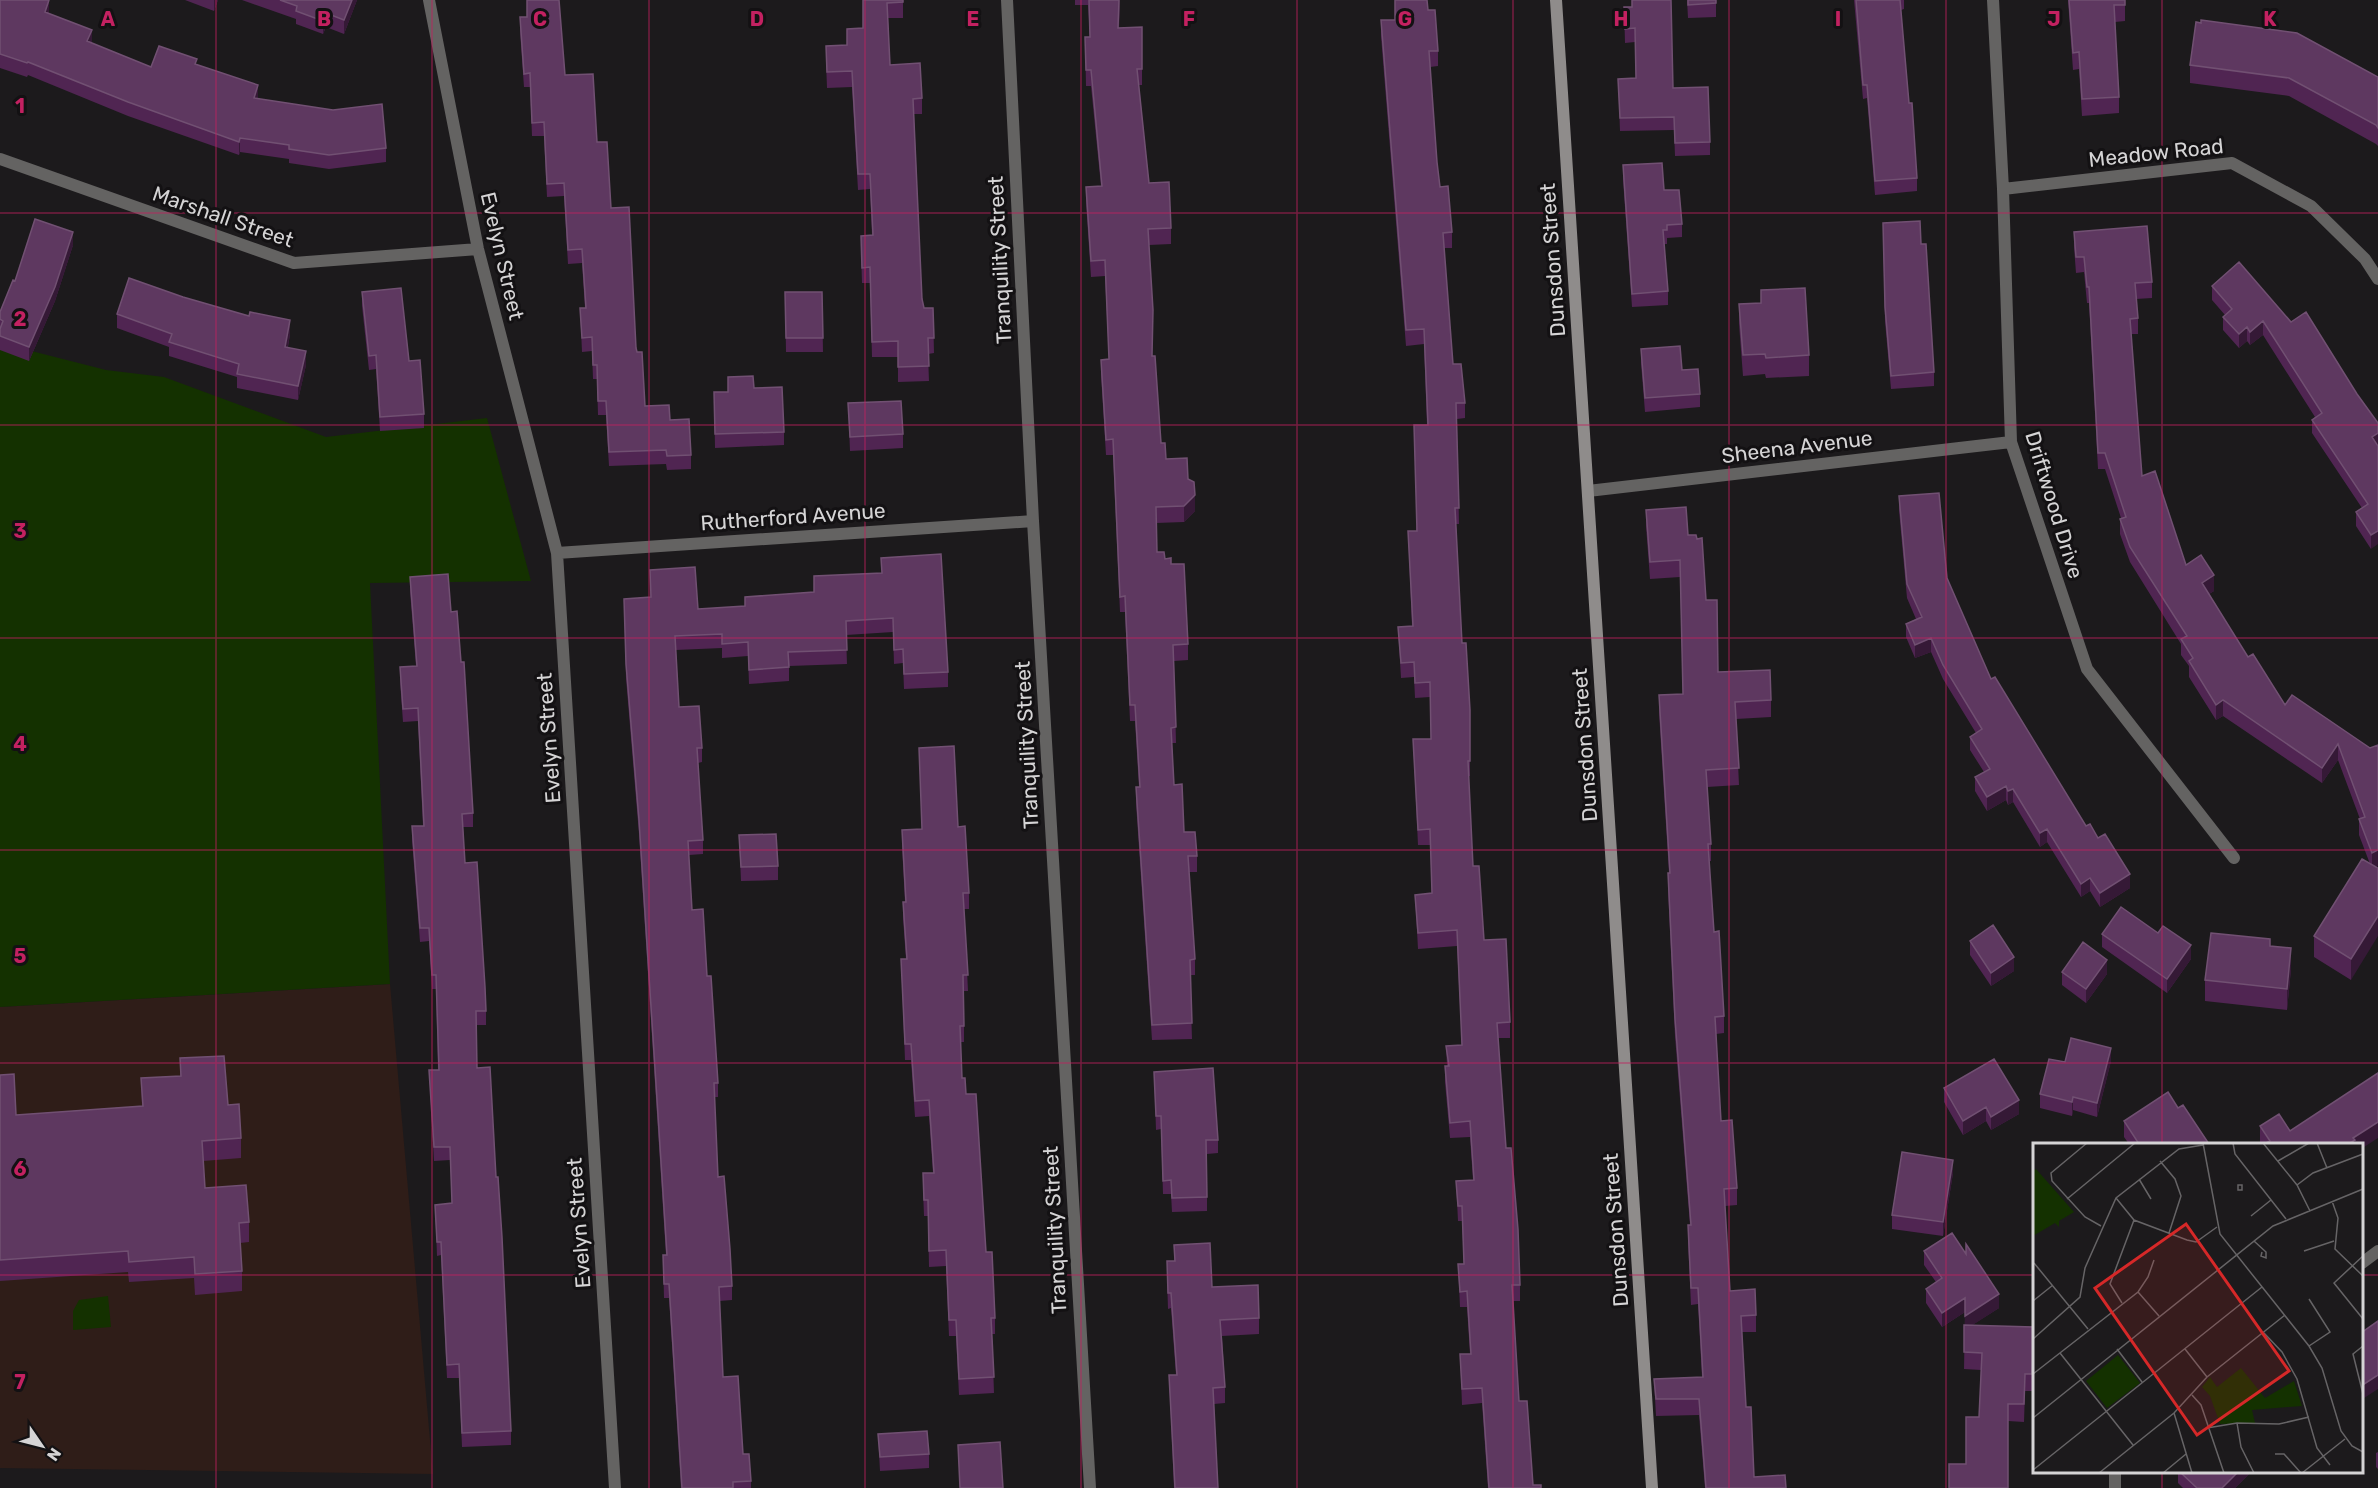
<svg xmlns="http://www.w3.org/2000/svg" width="2378" height="1488" font-family="Rubik,sans-serif">
	<style>
		.education { fill: #2f1d18 }
		.green { fill: #143100 }
		.lines { fill: none; stroke-linecap: round; stroke-linejoin: round }
		.street { stroke: #646362; stroke-width: 12 }
		.secondary { stroke: #8f8c8b; stroke-width: 12 }
		.wall { fill: #502552 }
		.shaded-wall { fill: #351936 }
		.building { fill: #5e3860; stroke: #715072; stroke-width: 1.5 }
		.grid { fill: none; stroke: #c32161; stroke-width: 1.5; stroke-opacity: 0.55 }
		.labels { text-anchor: middle; stroke-width: 6; stroke-linejoin: round; paint-order: stroke }
		.street-label { font-size: 21px; fill: #d5d4d5; stroke: #131113 }
		.inset-road { fill: none; stroke: #666466; stroke-width: 1.5 }
		.view { fill: #d62828; fill-opacity: 0.15; stroke: #d62828; stroke-width: 3 }
		.inset-edge { fill: none; stroke: #d5d4d5; stroke-width: 3 }
		.grid-label { font-size: 20px; text-anchor: middle; font-weight: bold; fill: #c32161; stroke: #131113; stroke-width: 6; stroke-linejoin: round; paint-order: stroke }
	</style>
	<rect width="100%" height="100%" fill="#1c1a1c"/>
	<path class="education" d="M390 984 433 1474 0 1468V1007Z"/>
	<path class="green" d="M0 343 106 370 164 377 326 437 487 418 531 581 370 583 390 984 0 1007Z
		M108 1296 111 1327 73 1330V1311L79 1300Z"/>
	<g class="lines">
		<path class="street" d="M429 0 478 249 557 553 615 1488
			M1007 0 1033 521 1090 1488
			M1993 0 2003 189 2011 442 2087 669 2234 858
			M0 159 294 263 478 249
			M2003 189 2232 163 2311 206 2365 259 2378 279
			M1588 491 2011 442
			M557 553 1033 521
			M2362 1263 2378 1251
			M2115 1488V1472"/>
		<path class="secondary" d="M1556 0 1652 1488"/>
	</g>
	<path class="wall" d="M0 0 49 13 92 43 151 67 197 64 258 99 386 148V162L329 169 289 163V159L240 152 239 155 128 116 28 75 27 77 0 68Z
		M185 0H218L214 11Z
		M242 0H357L344 34 326 27 323 34 296 24V19Z
		M863 0H903V18H888L890 65 922 98V114H914L922 299 924 308H933L934 353 928 354 929 381 898 382V357H872L870 283H862L861 252V236L872 235 870 189 858 190 852 87 827 88 826 61V46L847 45V29L863 28Z
		M1075 0H1120L1119 28 1142 27V85H1139L1149 183 1171 228V244L1149 245 1152 356 1161 443 1166 459 1188 479 1195 511 1184 522 1156 523 1157 552 1171 564 1188 644V660L1174 661 1176 743H1172L1174 785 1184 832 1197 856V872H1189L1195 959V975H1190L1192 1039 1152 1040 1136 803V787H1139L1135 721H1130L1125 612H1120L1113 455H1106L1101 375V360L1109 359 1105 276 1091 277 1086 202V187L1101 186 1091 86H1086L1085 37H1090L1088 5H1075Z
		M1687 0H1716V17L1688 18Z
		M1854 0H1904V9L1901 10 1909 103 1917 178V191L1875 195 1867 98 1863 99Z
		M2068 0H2125V21L2115 22 2119 97V113L2082 116 2079 69 2073 70Z
		M1624 7 1673 88 1710 142V155L1675 156 1674 130 1620 131 1618 79 1636 78 1635 42 1625 43Z
		M1428 10 1438 51V66L1430 67 1437 162 1440 187 1452 232V248H1444L1453 364 1465 403V418L1457 419 1459 524H1456L1462 643 1470 710V776H1468L1473 866 1484 940 1510 1022V1038H1498L1506 1148 1520 1285V1301H1513L1519 1401 1533 1485 1541 1488H1488L1482 1403 1462 1405 1460 1354H1470L1467 1307H1460L1458 1264H1464L1462 1221H1458L1456 1181 1473 1180 1470 1137 1450 1138 1445 1082V1066H1447L1446 1046 1462 1045 1457 946 1418 949 1415 895 1432 893 1430 845H1418L1413 739H1431L1430 697 1415 698 1414 677 1401 678 1398 627 1412 626 1408 531H1416L1427 425 1424 344 1406 346 1381 36V20H1395Z
		M520 17H527L565 75 597 142 611 208 636 348 645 406 670 420 691 455V469L667 470 666 464 609 466 606 415H598L597 379H593L592 351 582 352 580 308H585L582 263 568 264 564 196 547 197 544 136H532L530 87H524L520 31Z
		M2190 65 2378 77V146L2376 144 2289 96 2190 83Z
		M1623 165 1664 190 1682 224V237L1667 238V244H1664L1668 291V305L1632 307 1623 179Z
		M2074 232 2152 282V298L2136 299 2138 318V334H2131L2142 476 2186 565 2214 591 2209 594 2248 657 2285 705 2370 748 2376 867 2351 980 2314 957V936L2370 864 2359 835V819H2360L2338 760 2322 783 2223 716 2216 720 2189 677V666L2181 655V644L2130 562 2120 534V519L2121 518 2105 469H2098L2089 303H2087L2084 272 2076 273 2074 247Z
		M1883 236 1921 244 1934 372V386L1891 389 1885 321Z
		M73 245 55 301 29 361 0 350V312Z
		M2212 286 2291 322 2357 394 2378 423 2371 549 2356 526V512L2362 508 2312 433V420L2315 417 2263 335 2250 345 2247 341 2239 348 2223 330V317L2225 315 2212 300Z
		M1761 290 1809 355V376L1766 378 1765 374 1743 376 1739 324V304L1761 303Z
		M362 292 409 361 424 414V428L380 431 376 369 369 370 362 306Z
		M785 292H822L823 352H786Z
		M117 314 290 334 288 347 306 365 298 400 237 388V377L169 356V347L117 328Z
		M1641 349 1682 370 1700 394V407L1645 412 1641 363Z
		M728 377 754 388 784 432V445L715 448 714 392H728Z
		M848 403 903 434V448L850 451Z
		M1899 496 1947 578 1991 679 2086 826 2098 838 2130 888 2100 907 2090 891 2081 897 2047 842 2040 847 2013 802 2008 805 2006 800 1987 811 1975 791V777L1984 772 1970 750V737L1976 733 1943 679 1931 652 1915 658 1906 637V624L1916 619 1907 598 1899 510Z
		M1646 510 1688 535 1706 600 1718 672 1771 700V717L1736 719 1739 785 1707 787 1711 844V861H1709L1714 932 1724 1016V1033L1716 1034 1721 1121 1737 1188V1205L1725 1206 1730 1291 1756 1315V1332H1742L1746 1407 1754 1477 1786 1488H1705L1699 1415 1656 1416 1654 1379 1702 1377 1698 1304 1691 1305 1688 1242V1225H1690L1675 1036 1668 890V873H1669L1659 712V695L1683 694 1680 577 1650 579 1646 526Z
		M881 558 948 672V687L904 689 903 663 894 664 893 632 846 635 847 664 789 666V681L749 684 748 656 722 658V648L676 650 679 707 702 748V762L698 763 703 840V854L689 855 692 910 707 976 718 1083V1097H714L718 1177 732 1286V1300L719 1301 723 1377 743 1454 751 1481V1488H681L669 1298H664L663 1255H666L639 834 626 678 624 599 650 597V570L698 609 745 606V597L814 592V576L882 573Z
		M410 577 451 612 473 813V827H463L465 863 486 1011V1025H476L477 1068 496 1177 511 1431V1445L462 1447 459 1378H447L441 1255 437 1256 435 1205 452 1203 450 1160 434 1161 429 1070H438L436 989H432L429 941 420 942 412 840V826H423L418 721 403 722 400 681V667L416 666 410 591Z
		M919 748 958 827 969 893V909H964L968 991H964V1042H960L962 1078 966 1094 986 1252 995 1318V1334H992L994 1393 959 1395 956 1336H949L946 1266 929 1267 928 1216H924L923 1189V1173H933L929 1116 915 1117 911 1060H905L901 959H906L903 918V902H905L902 846V830L922 829Z
		M739 835 778 866V880L741 881Z
		M2158 933 2191 959 2167 993 2102 947V934Z
		M1970 941 2014 971 1991 986 1970 955Z
		M2291 969 2287 1010 2205 1001V980Z
		M2062 972 2107 974 2086 1003 2062 985Z
		M180 1058 228 1105 241 1138V1158L203 1161 205 1188 249 1222V1242L240 1243 242 1271V1291L195 1295 194 1278 129 1282 128 1272 0 1281V1075L16 1115 142 1106 141 1078 180 1076Z
		M2111 1061 2097 1117 2073 1110 2072 1116 2040 1108V1094L2065 1062Z
		M1154 1072 1218 1140V1153L1207 1154V1211L1172 1212 1171 1194H1163L1161 1129 1156 1130Z
		M1944 1088 2019 1114 1991 1130 1986 1121 1963 1135 1944 1102Z
		M2178 1108 2209 1144H2129L2124 1137V1121Z
		M2260 1126 2290 1131 2361 1144H2261L2260 1143Z
		M1953 1173 1943 1236 1892 1229V1215Z
		M1174 1245 1212 1287 1259 1318V1334L1222 1336 1225 1387V1403L1214 1404 1218 1488H1174L1169 1375H1176L1171 1308 1168 1309 1167 1277V1261H1174Z
		M1924 1251 1999 1308 1972 1325 2034 1345 2032 1391H2025L2024 1422 2008 1421 1966 1464 1979 1417 1981 1370 1964 1369 1965 1312 1942 1327 1926 1303V1289L1936 1282 1924 1265Z
		M878 1434 929 1454V1468L880 1471Z
		M2378 1452V1469L2376 1467V1453Z
		M2178 1472H2251L2235 1488H2183L2178 1483Z"/>
	<path class="shaded-wall" d="M49 0V13L45 12Z
		M214 0H218L214 11Z
		M352 0H357L344 34V20Z
		M1119 0H1120L1118 44V28Z
		M326 13V27L323 34V21Z
		M92 30V44L87 41Z
		M258 85V99L254 98Z
		M240 138V152L239 155V142Z
		M73 232V245L55 301 29 361V347Z
		M290 320V334L285 361V347Z
		M2263 321V335L2250 345V332Z
		M2247 327V341L2239 348V334Z
		M306 351V365L298 400V386Z
		M2378 433V447L2372 437Z
		M1195 495V511L1184 522V506Z
		M2378 531V544L2371 549V535Z
		M2214 575V591L2202 598V583Z
		M1931 638V652L1915 658V645Z
		M2223 700V716L2216 720V705Z
		M2338 744V760L2322 783V768Z
		M2006 786V800L1987 811V797Z
		M2013 789V802L2008 805V791Z
		M2047 829V842L2040 847V833Z
		M2378 850V866L2372 868V853Z
		M2130 874V888L2100 907V893Z
		M2090 878V891L2081 897V884Z
		M2378 916V936L2351 980V959Z
		M2191 945V959L2167 993V979Z
		M2291 948V969L2287 1010V989Z
		M2014 957V971L1991 986V973Z
		M2107 960V974L2086 1003V989Z
		M2111 1048V1061L2097 1117V1103Z
		M2073 1097V1110L2072 1116V1102Z
		M2019 1100V1114L1991 1130V1117Z
		M1986 1107V1121L1963 1135V1121Z
		M2378 1122V1138L2361 1149V1144H2348L2353 1138Z
		M1953 1160V1173L1943 1236V1222Z
		M1999 1294V1308L1965 1330V1316Z
		M1965 1298V1312L1942 1327V1313Z
		M2378 1375V1389L2361 1400V1386Z
		M2238 1472H2251L2235 1488H2222Z"/>
	<path class="building" d="M0 0H49L45 12 92 30 87 41 151 67 159 46 197 59 195 64 258 85 254 98 333 110 382 104 386 148 329 155 289 149V145L240 138 239 142 128 102 28 62 27 63 0 54Z
		M280 0H352L344 20 326 13 323 21 296 11 297 6Z
		M527 0H559L565 75 593 74 597 142H607L611 208 629 207 636 348 637 352H642L645 406 669 405 670 420 689 419 691 455 667 456 666 450 609 452 606 401H598L597 365H593L592 337 582 338 580 308H586L582 249 568 250 564 183 547 184 544 122 532 123 530 73 524 74 520 17H527Z
		M863 0H903V2L887 3 890 65 920 63 922 98 913 99 922 299 924 308H933L934 338H928L929 366 898 367V341L872 342 870 267 862 268 861 236 873 235 870 174H858L852 71 827 72 826 46 847 45V29L863 28Z
		M1089 0H1119L1118 28 1142 27V69H1137L1149 183 1169 182 1171 228 1148 229 1153 310 1152 356H1155L1161 443H1165L1166 459 1187 458 1188 479 1194 482 1195 495 1184 506 1156 507 1157 552H1164L1165 559 1171 558V564H1184L1188 644 1173 645 1176 727 1171 728 1174 785 1182 784 1184 832H1195L1197 856H1188L1195 959 1190 960 1192 1023 1152 1025 1136 787H1140L1135 705H1130L1125 596 1120 597 1113 439 1106 440 1101 360 1109 359 1105 260 1091 261 1086 187 1102 186 1091 70H1086L1085 37H1090Z
		M1395 0H1427L1428 10H1435L1438 51H1429L1437 162 1440 187 1448 186 1452 232 1443 233 1453 364H1461L1465 403H1456L1459 508H1455L1462 643H1466L1470 710V761H1468L1473 866H1479L1484 940 1506 939 1510 1022 1497 1023 1506 1148H1511L1518 1229 1520 1285H1512L1519 1401H1527L1533 1485H1541V1488H1489L1482 1388 1462 1389 1460 1354H1471L1467 1291 1460 1292 1458 1264H1464L1462 1206H1458L1456 1181 1474 1180 1470 1121 1450 1123 1445 1066H1449L1446 1046 1462 1045 1457 930 1418 933 1415 895 1432 893 1430 829 1418 830 1413 739H1431L1430 682 1415 683 1414 662 1401 663 1398 627 1413 626 1408 531H1417L1414 425H1428L1424 329 1406 330 1381 20H1395Z
		M1632 0H1671L1673 88 1708 87 1710 142 1675 143 1674 117 1620 118 1618 79 1636 78 1635 28 1625 29 1624 7H1632Z
		M1688 0H1716V3L1688 5Z
		M1856 0H1900L1909 103H1912L1917 178 1875 181 1867 85H1863Z
		M2069 0H2125V5H2114L2119 97 2082 99 2079 52 2073 53Z
		M2201 20 2297 33 2378 77V128L2376 125 2289 78 2190 65 2196 22 2201 23Z
		M1662 163 1664 190H1679L1682 224 1667 225V230H1663L1668 291 1632 294 1623 165Z
		M35 219 73 232 55 287 29 347 0 336V329L3 321 0 319V312L13 280 15 281Z
		M1920 221 1921 244H1926L1934 372 1891 376 1885 307 1883 223Z
		M2147 226 2152 282 2135 283 2138 318 2130 319 2142 476 2155 471 2186 565 2201 555 2214 575 2202 583 2248 657 2253 654 2285 705 2292 695 2370 748 2378 745V850L2372 853 2359 819 2365 817 2338 744 2322 768 2223 700 2216 705 2189 661 2193 658 2181 639 2187 636 2130 547 2120 519 2126 517 2105 453H2098L2089 287H2087L2084 257H2076L2074 232Z
		M2239 262 2291 322 2306 312 2357 394 2378 423V433L2372 437 2378 446V531L2371 535 2356 512 2368 504 2312 420 2322 413 2263 321 2250 332 2247 327 2239 334 2223 317 2232 309 2212 286Z
		M129 278 183 297 249 316 250 312 290 320 285 347 306 351 298 386 237 374 239 364 169 342 172 334 117 314Z
		M401 288 409 361 420 360 424 414 380 417 376 355 369 356 362 292Z
		M1805 288 1809 355 1766 358 1765 354 1743 355 1739 304 1761 303V290Z
		M785 292H822L823 338H786Z
		M1680 346 1682 370 1698 369 1700 394 1645 398 1641 349Z
		M753 376 754 388 782 387 784 432 715 434 714 392H728V377Z
		M901 401 903 434 850 437 848 403Z
		M1939 493 1947 578 1991 679 1995 677 2086 826 2090 824 2098 838 2105 834 2130 874 2100 893 2090 878 2081 884 2047 829 2040 833 2013 789 2008 791 2006 786 1987 797 1975 777 1990 769 1970 737 1982 729 1943 665 1931 638 1915 645 1906 624 1922 617 1907 584 1899 496Z
		M1686 507 1688 535H1696L1697 539 1702 538 1706 600H1717L1718 672 1770 670 1771 700 1735 702 1739 768 1706 770 1711 844H1708L1714 932 1719 931 1724 1016 1715 1017 1721 1121 1732 1120 1737 1188 1724 1189 1730 1291 1755 1289 1756 1315 1741 1316 1746 1407H1751L1754 1477 1785 1475 1786 1488H1706L1699 1399H1656L1654 1379 1703 1377 1698 1288H1691L1688 1225H1691L1675 1019 1668 873H1670L1659 695 1683 694 1680 560 1650 562 1646 510Z
		M941 554 948 672 904 674 903 649 894 650 893 618 846 621 847 650 788 652 789 667 749 670 748 642 722 644V634L675 636 679 707 699 706 702 748H697L703 840 688 841 692 910 703 909 707 976H711L718 1083H714L718 1177 724 1176 730 1249 732 1286 719 1287 723 1377 738 1376 743 1454H749L751 1481 733 1482V1488H682L669 1284H664L663 1255H667L639 820 626 664 624 599 651 597 650 570 695 567 698 609 745 606V597L814 592V576L882 573 881 558Z
		M448 574 451 612 457 611 461 662H464L473 813 462 814 465 863 477 862 485 987 486 1011H476L477 1068 490 1067 496 1177H498L502 1237 511 1431 462 1433 459 1364 447 1365 441 1242H437L435 1205 452 1203 450 1147H434L429 1070H439L436 975H432L429 928H420L412 826H424L418 708 403 709 400 667 417 666 410 577Z
		M954 746 958 827 965 826 969 893H963L968 975H963L964 1026H960L962 1078H965L966 1094H976L986 1252H992L995 1318H991L994 1377 959 1379 956 1320H949L946 1250 929 1251 928 1200H924L923 1173H934L929 1100 915 1101 911 1044H905L901 959H907L903 902H906L902 830 922 829 919 748Z
		M776 834 778 866 741 867 739 835Z
		M2362 859 2378 868V916L2351 959 2314 936Z
		M2121 907 2158 933 2163 926 2191 945 2167 979 2102 934Z
		M1993 925 2014 957 1991 973 1970 941Z
		M2211 933 2270 939V946L2291 948 2287 989 2205 980Z
		M2083 942 2107 960 2086 989 2062 972Z
		M2071 1038 2111 1048 2097 1103 2073 1097 2072 1102 2040 1094 2049 1059 2065 1062Z
		M224 1056 228 1105 239 1104 241 1138 202 1141 205 1188 246 1185 249 1222 239 1223 242 1271 195 1274 194 1257 129 1262 128 1251 0 1260V1075L14 1074 16 1115 143 1106 141 1078 181 1076 180 1058Z
		M1994 1059 2019 1100 1991 1117 1986 1107 1963 1121 1944 1088Z
		M1213 1068 1218 1140H1206L1207 1197 1172 1198 1171 1180 1163 1181 1161 1116H1156L1154 1072Z
		M2378 1073V1122L2353 1138 2355 1140 2348 1144H2264L2270 1141 2260 1126 2279 1114 2290 1131Z
		M2168 1092 2178 1108 2183 1105 2209 1144H2139L2124 1121Z
		M1902 1152 1953 1160 1943 1222 1892 1215Z
		M1952 1233 1966 1254V1244L1999 1294 1965 1316V1298L1942 1313 1926 1289 1942 1278 1924 1251Z
		M1210 1243 1212 1287 1258 1285 1259 1318 1220 1320 1225 1387 1213 1388 1218 1488H1175L1169 1375H1177L1171 1293H1168L1167 1261H1175L1174 1245Z
		M2378 1321V1375L2361 1386V1333Z
		M1964 1325 2034 1327 2032 1374H2025L2024 1404H2008V1488H1949V1464H1966V1417H1979L1982 1353 1964 1352Z
		M927 1431 929 1454 880 1457 878 1434Z
		M1000 1442 1003 1488H960L958 1445Z
		M2180 1472H2238L2222 1488H2197Z"/>
	<path class="grid" d="M216 0V1488M432 0V1488M649 0V1488M865 0V1488M1081 0V1488M1297 0V1488M1513 0V1488M1729 0V1488M1946 0V1488M2162 0V1144M0 213H2378M0 425H2378M0 638H2378M0 850H2378M0 1063H2378M0 1275H2034M2362 1275H2378M2162 1472V1488"/>
	<g class="labels">
		<g class="street-label">
			<text transform="translate(2156 153) rotate(-6)" y="7">Meadow Road</text>
			<text transform="translate(223 217) rotate(19)" y="7">Marshall Street</text>
			<text transform="translate(502 256) rotate(77)" y="7">Evelyn Street</text>
			<text transform="translate(1000 260) rotate(-93)" y="7">Tranquility Street</text>
			<text transform="translate(1553 260) rotate(-94)" y="7">Dunsdon Street</text>
			<text transform="translate(1797 447) rotate(-7)" y="7">Sheena Avenue</text>
			<text transform="translate(2054 505) rotate(73)" y="7">Driftwood Drive</text>
			<text transform="translate(793 517) rotate(-4)" y="7">Rutherford Avenue</text>
			<text transform="translate(549 738) rotate(-94)" y="7">Evelyn Street</text>
			<text transform="translate(1027 745) rotate(-93)" y="7">Tranquility Street</text>
			<text transform="translate(1585 745) rotate(-94)" y="7">Dunsdon Street</text>
			<text transform="translate(579 1223) rotate(-94)" y="7">Evelyn Street</text>
			<text transform="translate(1055 1230) rotate(-93)" y="7">Tranquility Street</text>
			<text transform="translate(1616 1230) rotate(-94)" y="7">Dunsdon Street</text>
		</g>
	</g>
	<g transform="translate(2033 1143)">
		<rect width="330" height="330" fill="#1c1a1c"/>
		<path d="M3 26 41 69 26 78V84L22 80 0 93V28ZM85 212 107 240 74 265 53 238ZM208 225 232 255 261 238 269 263 219 267 222 280 187 281 177 253 169 244 177 234 184 244Z" fill="#143100"/>
		<path class="inset-road" d="M54 0 18 30 19 38 52 74 68 83M170 0 187 91 276 203 289 225 308 288 319 303 330 309M200 0 202 11 253 76M230 0 264 42 277 68M284 0 294 25M127 18 142 36 148 53 136 90M245 18 276 0M106 36 118 56M205 42H209V47H205ZM264 42 280 30 330 11M83 55 101 77 154 97 163 99 184 84M34 56 102 0M299 58 305 75 302 106 330 133M218 73 238 57M221 98 233 109V115L228 113 229 109M271 108 301 98M330 113 301 140 330 176M1 120 55 186M105 149 126 173M276 156 297 189 276 203M0 158 20 142M89 160 77 141 101 77M230 189 249 209 264 236 284 305 297 322M0 196 47 154 52 125 83 55 146 6 170 2M330 203 320 211 330 251M84 206 109 239M152 206 174 234M27 210 100 302M0 231 105 149 115 134 121 117M159 252 168 262 191 330M141 270 159 330M0 275 240 83 330 46M204 280 208 304 221 330M174 285 204 280 246 281 276 274M242 311H251L268 330M0 327 229 144M66 330 141 270 174 234 252 172M130 330 153 311M269 330 312 296"/>
		<path class="view" d="M153 81 256 228 164 292 62 145Z"/>
		<rect width="330" height="330" class="inset-edge"/>
	</g>
	<g class="grid-label">
		<text x="108" y="26">A</text>
		<text x="324" y="26">B</text>
		<text x="540" y="26">C</text>
		<text x="757" y="26">D</text>
		<text x="973" y="26">E</text>
		<text x="1189" y="26">F</text>
		<text x="1405" y="26">G</text>
		<text x="1621" y="26">H</text>
		<text x="1838" y="26">I</text>
		<text x="2054" y="26">J</text>
		<text x="2270" y="26">K</text>
		<text x="20" y="113">1</text>
		<text x="20" y="326">2</text>
		<text x="20" y="538">3</text>
		<text x="20" y="751">4</text>
		<text x="20" y="963">5</text>
		<text x="20" y="1176">6</text>
		<text x="20" y="1389">7</text>
	</g>
	<g transform="translate(42 1446) rotate(125)" stroke="#131113" stroke-width="4.5" paint-order="stroke">
	<path d="M0-4.5L10 22L0 15L-10 22Z" fill="#d5d4d5"/>
	<text y="-9" font-size="16" font-weight="bold" text-anchor="middle" fill="#d5d4d5">N</text>
	</g>
</svg>
